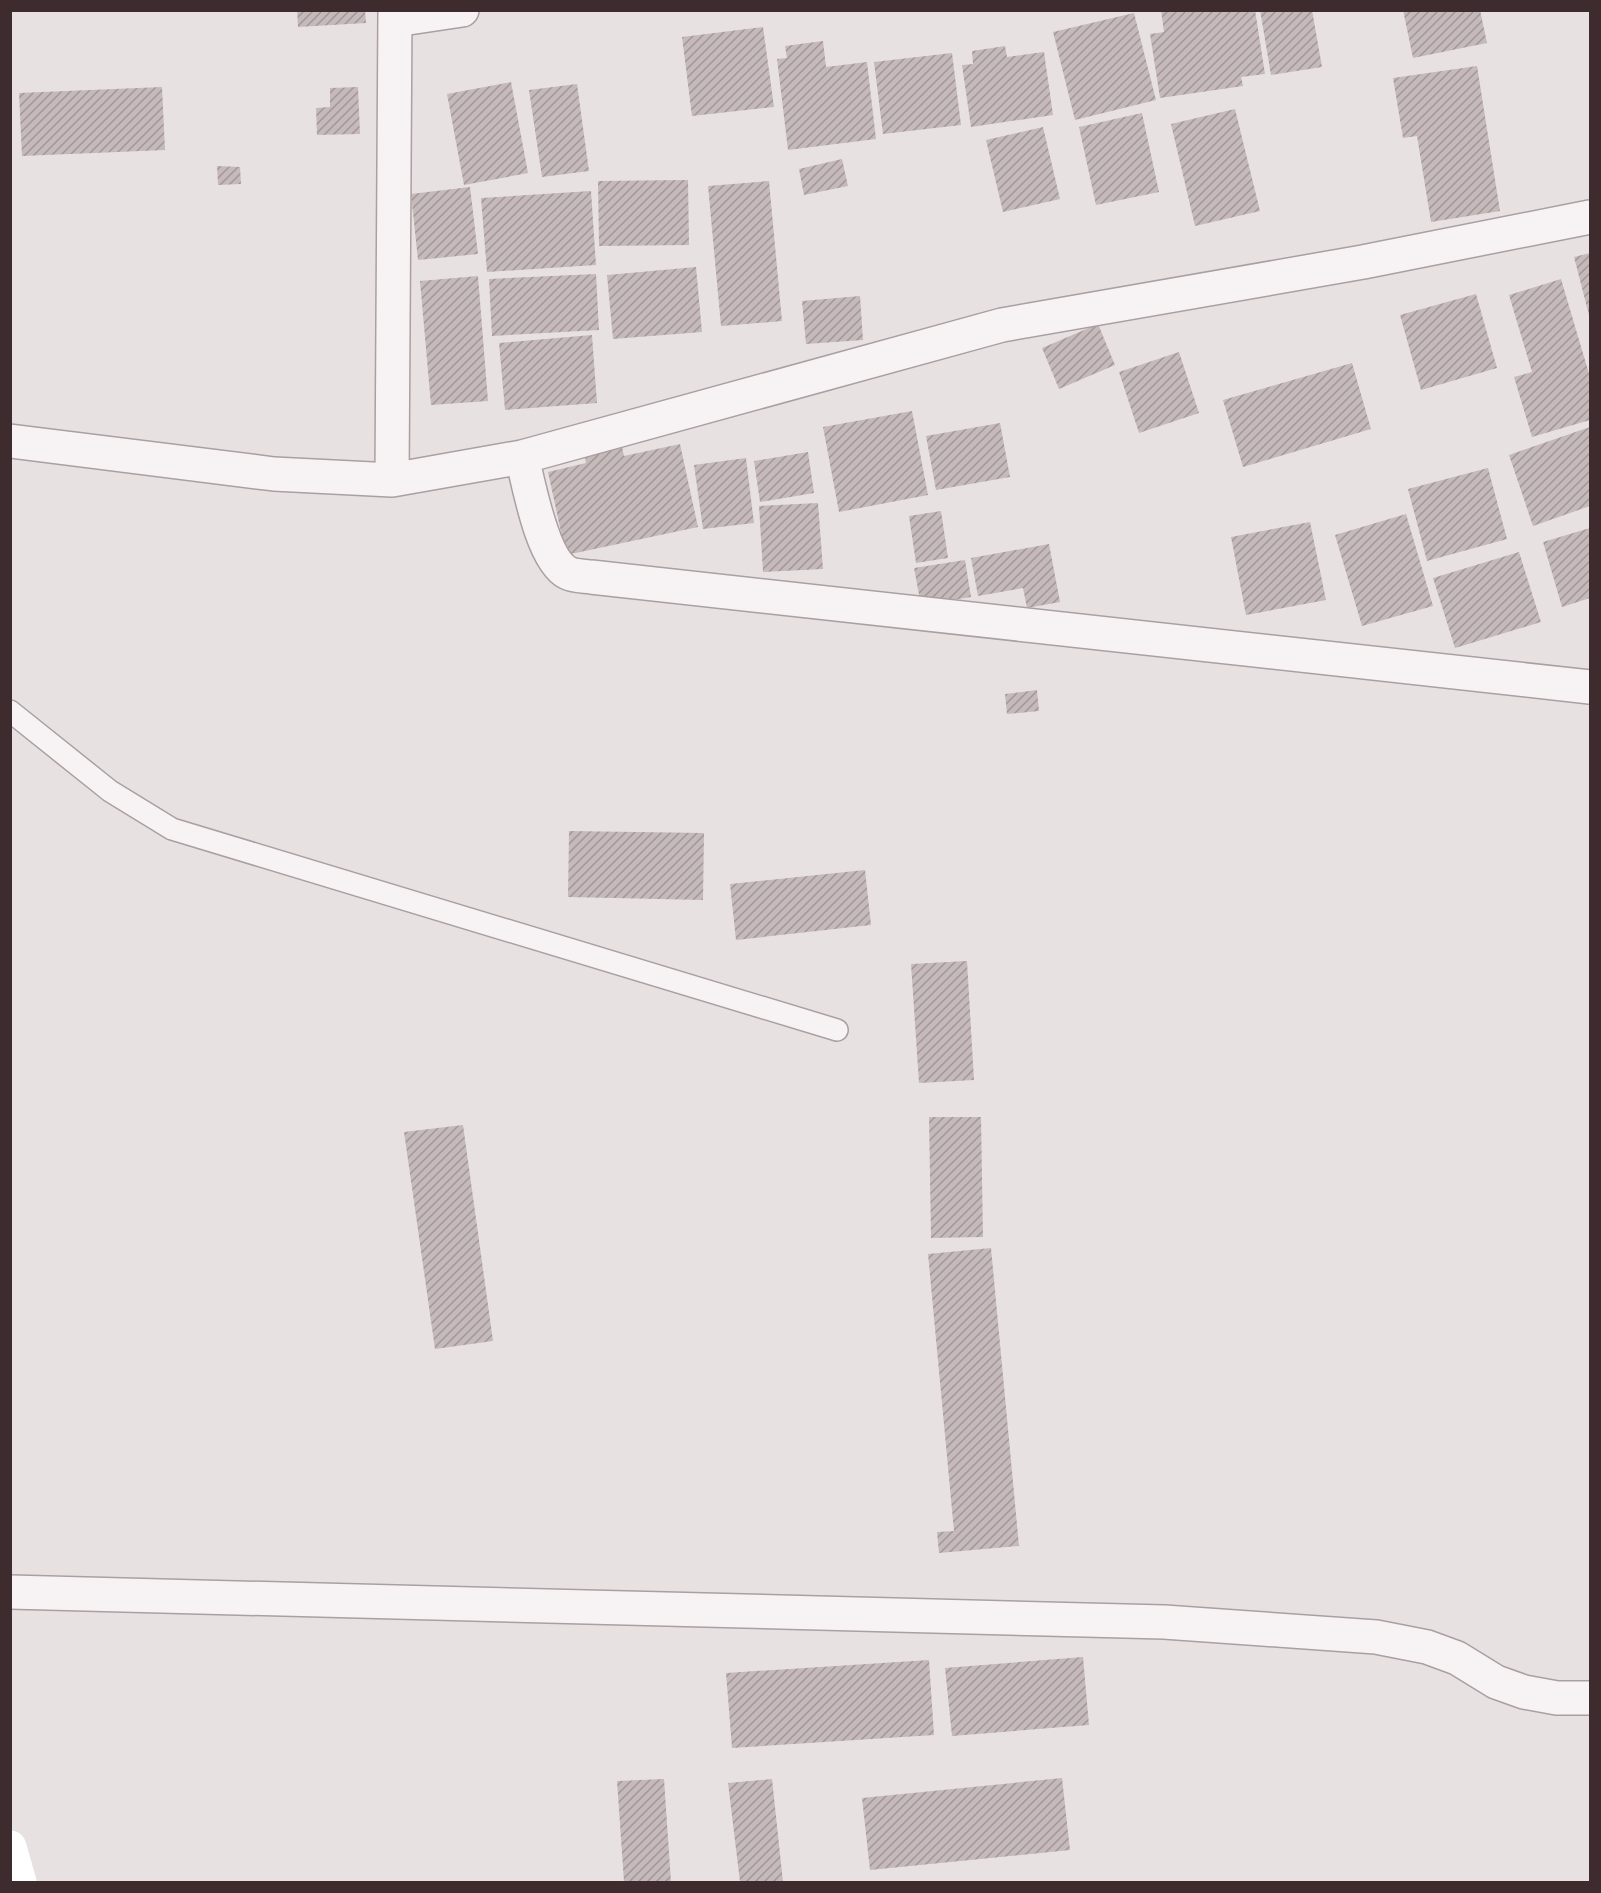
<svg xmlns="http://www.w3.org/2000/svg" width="1601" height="1893" font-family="'DejaVu Sans',sans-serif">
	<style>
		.building { fill: url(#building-hatch) }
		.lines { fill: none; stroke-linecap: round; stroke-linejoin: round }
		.lane-casing { stroke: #ab9fa1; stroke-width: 24 }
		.street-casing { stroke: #ab9fa1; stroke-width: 36 }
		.lane { stroke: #f7f3f4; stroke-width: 21 }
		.street { stroke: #f7f3f4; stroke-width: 33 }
		.secondary { stroke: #fff; stroke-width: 33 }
	</style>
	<defs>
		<pattern id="building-hatch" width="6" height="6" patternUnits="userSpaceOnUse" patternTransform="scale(1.5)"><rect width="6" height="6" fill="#c5b9ba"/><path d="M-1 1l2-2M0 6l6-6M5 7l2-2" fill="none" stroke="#a19798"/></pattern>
	</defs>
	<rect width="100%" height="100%" fill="#e8e1e2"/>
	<path class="building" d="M297 10H365L366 23 298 27Z
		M1161 10H1255L1265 74 1241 77 1243 86 1160 98 1150 34 1164 32Z
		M1260 10H1312L1322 67 1271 75Z
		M1403 10H1480L1487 43 1413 58Z
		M1134 13 1156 100 1075 120 1053 32Z
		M763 27 774 107 692 116 682 37Z
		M823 41 826 67 867 62 876 139 788 150 777 59 787 58 785 46Z
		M1005 46 1007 57 1044 52 1053 115 971 127 962 65 973 64 972 51Z
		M952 53 961 125 883 134 874 62Z
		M1477 66 1500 211 1431 222 1417 136 1403 138 1393 78Z
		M511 82 528 173 464 185 447 94Z
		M577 84 589 171 542 177 529 90Z
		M162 87 165 150 22 156 19 93Z
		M358 87 360 134 317 135 316 108 330 107V88Z
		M1235 109 1260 211 1195 226 1171 124Z
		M1142 113 1159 192 1096 205 1079 127Z
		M1043 127 1060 199 1003 212 986 140Z
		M842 159 848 186 804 195 799 169Z
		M217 166 240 167 241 184 218 185Z
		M688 180 689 245 599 246 598 181Z
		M769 181 782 321 721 326 708 186Z
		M470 187 478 254 418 260 411 194Z
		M591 191 596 265 487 272 481 198Z
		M1590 253V319L1574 257Z
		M696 267 702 332 613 339 607 275Z
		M596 274 599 330 492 336 489 279Z
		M478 276 488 401 431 405 420 281Z
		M1561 279 1590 377V420L1532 437 1514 377 1532 372 1509 295Z
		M1476 294 1497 368 1421 390 1400 315Z
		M860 296 863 340 806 344 802 301Z
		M1098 324 1115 365 1059 389 1042 348Z
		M592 335 597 403 505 410 499 343Z
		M1179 352 1199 413 1139 433 1119 372Z
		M1352 363 1371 429 1243 467 1223 400Z
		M912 411 928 495 839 512 823 427Z
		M1000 423 1010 477 936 490 926 436Z
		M1590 427V506L1533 526 1509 455Z
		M621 442 624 456 680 444 698 527 566 555 548 472 586 463 584 451Z
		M808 452 814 493 760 502 754 461Z
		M746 458 754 523 703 529 694 465Z
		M1488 468 1507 539 1427 561 1408 489Z
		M818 503 823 569 763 572 759 506Z
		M941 511 948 558 916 563 909 516Z
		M1406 514 1433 606 1362 626 1335 535Z
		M1310 522 1326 600 1246 615 1231 537Z
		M1590 528V598L1562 607 1543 542Z
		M1049 544 1060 602 1027 608 1023 588 978 596 971 558Z
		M1519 552 1541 622 1455 648 1433 578Z
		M965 560 971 597 921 605 914 568Z
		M1037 690 1039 711 1007 714 1005 694Z
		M569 831 704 833 703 900 568 897Z
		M865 870 871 925 736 940 730 884Z
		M967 961 974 1080 919 1083 911 964Z
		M929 1117H981L983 1237 931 1238Z
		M463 1125 493 1341 435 1349 404 1132Z
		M991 1248 1019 1546 939 1553 937 1532 954 1531 928 1254Z
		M1083 1657 1089 1725 952 1736 945 1668Z
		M929 1660 934 1735 732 1748 726 1673Z
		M1062 1778 1070 1850 870 1870 862 1798Z
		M664 1779 671 1882H624L617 1781Z
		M772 1779 783 1882H740L728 1783Z"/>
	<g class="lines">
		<g class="lane-casing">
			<path id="lane" d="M10 711 110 791 172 829 837 1030"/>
		</g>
		<g class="street-casing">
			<path id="street" d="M395 20 462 10
				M10 441 274 474 392 480 522 457 1002 325 1363 262 1590 217
				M522 457C529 485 542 560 568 573 574 576 584 576 591 577L1590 687
				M392 480 395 10
				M10 1592 1164 1622 1376 1637 1427 1647 1457 1658 1496 1682 1524 1692 1557 1698H1590"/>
		</g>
		<use href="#lane" class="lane"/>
		<use href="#street" class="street"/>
		<path class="secondary" d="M10 1847 20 1882"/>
	</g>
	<rect width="1601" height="1893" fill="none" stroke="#3e2b2d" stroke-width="24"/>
</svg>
